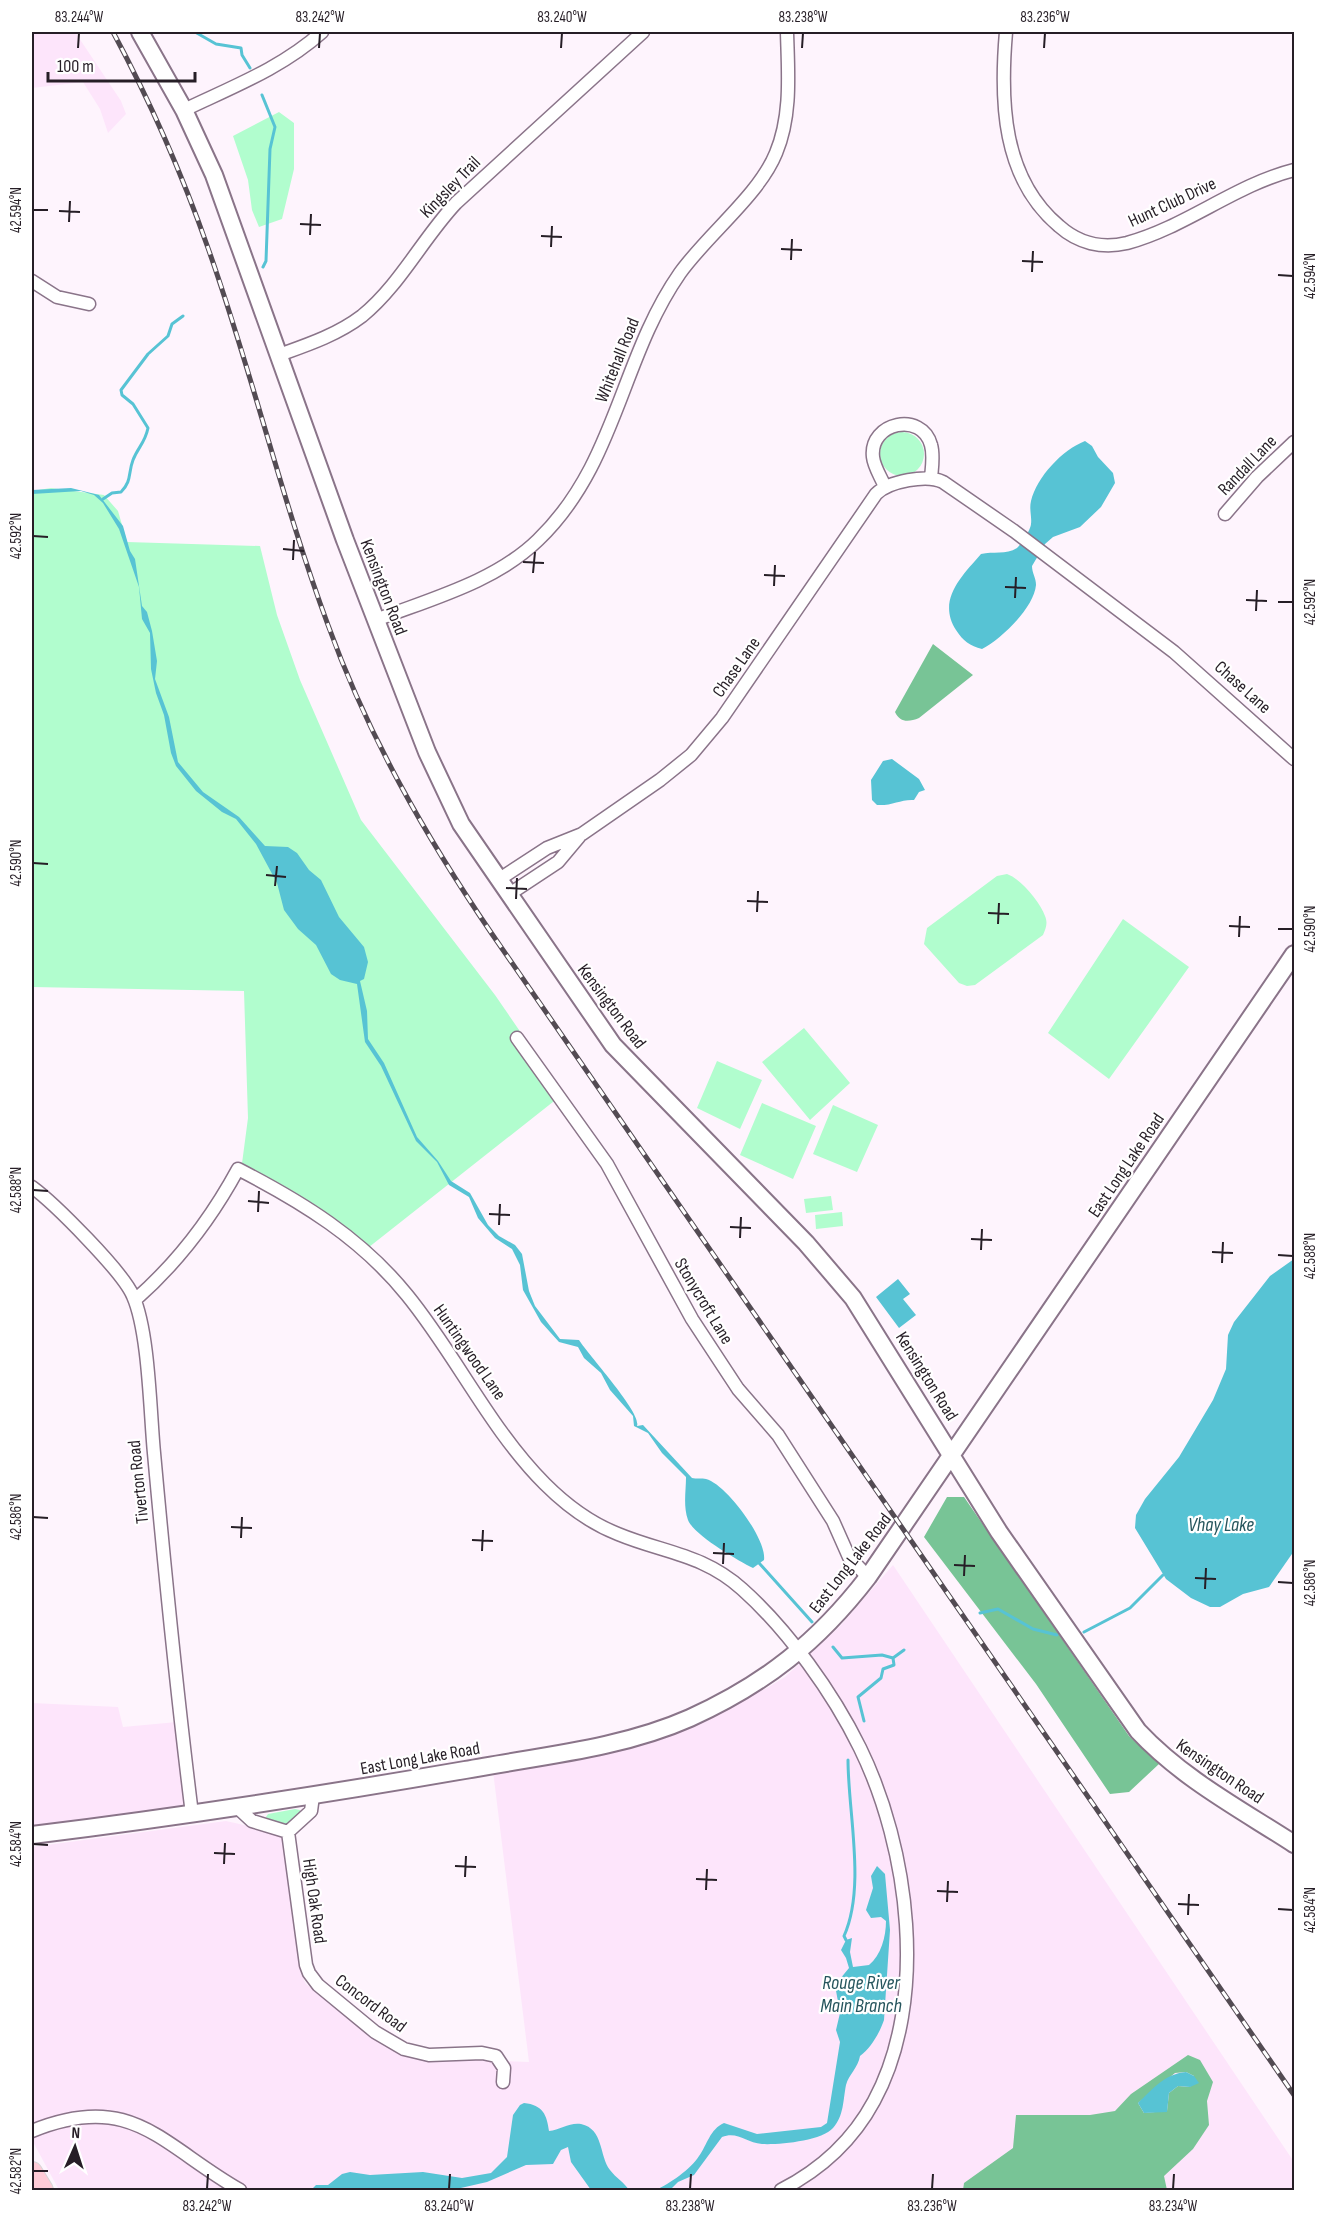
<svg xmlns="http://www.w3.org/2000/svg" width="1326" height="2222" font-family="'Sofia Sans Condensed',sans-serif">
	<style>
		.built { fill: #fde5fb }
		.green { fill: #b1fdce }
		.forest { fill: #78c496; fill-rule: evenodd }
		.water { fill: #57c3d4 }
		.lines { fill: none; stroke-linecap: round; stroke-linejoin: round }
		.stream { stroke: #57c3d4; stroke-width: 3 }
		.street-casing { stroke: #8a7489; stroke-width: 15 }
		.secondary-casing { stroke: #8a7489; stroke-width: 20 }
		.primary-casing { stroke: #d8d6d8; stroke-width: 22 }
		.street { stroke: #fff; stroke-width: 12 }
		.secondary { stroke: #fff; stroke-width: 16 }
		.primary { stroke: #fecbd7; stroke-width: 20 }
		.rail-casing { stroke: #534b53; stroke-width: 5 }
		.rail { stroke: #fff; stroke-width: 3; stroke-dasharray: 9; stroke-linecap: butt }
		.ticks { fill: none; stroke: #261e26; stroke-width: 2 }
		.labels { text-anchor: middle; stroke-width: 4.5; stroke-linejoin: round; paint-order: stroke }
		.street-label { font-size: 18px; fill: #261e26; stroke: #fff }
		.water-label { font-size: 20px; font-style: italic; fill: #26555d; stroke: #fff }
		.neatline { fill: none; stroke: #261e26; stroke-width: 2 }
		.ticks-label { font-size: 15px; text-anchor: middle; fill: #261e26 }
	</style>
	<rect width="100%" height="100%" fill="#fef4fd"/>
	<path class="built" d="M32 32H75L121 101 126 114 108 133 100 109 83 82 32 88Z
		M893 1565 1294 2162V2190H59L32 2140V1847L226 1821 280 1833 285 1849 301 1974 306 1984 379 2042 402 2052 450 2059 529 2062 493 1771 685 1726 767 1688 785 1677 840 1626Z
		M32 1703 118 1707 123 1727 177 1722 184 1806 32 1826Z"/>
	<path class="green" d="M279 112 294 123V169L282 219 259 227 252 210 248 180 233 136Z
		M880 454a22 22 0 1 1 44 0a22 22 0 1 1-44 0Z
		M51 488 104 495 118 511 127 542 260 546 277 615 300 680 361 820 495 995 563 1094 364 1251 241 1171 248 1118 244 991 32 987V491Z
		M1007 874C1021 879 1040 902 1045 916 1048 923 1046 928 1043 935L975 985 967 986 959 983 924 944 927 928 997 876Z
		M1123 919 1189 967 1109 1079 1048 1033Z
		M804 1028 850 1083 810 1120 762 1062Z
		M717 1061 762 1080 740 1129 697 1108Z
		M762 1103 816 1126 793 1179 740 1155Z
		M833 1105 878 1125 857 1172 813 1154Z
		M831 1196 833 1210 806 1213 804 1199Z
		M842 1212 843 1226 816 1229 815 1215Z
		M295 1809 300 1810V1816L285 1827 268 1821 266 1817 268 1814Z"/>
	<path class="forest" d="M933 644 973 675 919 718C909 722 900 723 895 712Z
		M947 1497H964L1129 1736 1159 1764 1129 1792 1110 1794 1036 1684 924 1537Z
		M1188 2055 1200 2060 1213 2082 1207 2101 1209 2125 1193 2149 1164 2176 1167 2190H963L964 2183 1013 2148 1016 2115H1090L1115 2111 1131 2094ZM1186 2072 1194 2076 1190 2087 1178 2086 1169 2093 1167 2111 1144 2113 1138 2103 1175 2073Z"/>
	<path class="water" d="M1085 441 1092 446 1098 457 1113 473 1115 483 1101 507 1080 527 1053 537 1045 544 1032 566C1032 573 1036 578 1036 585 1034 608 1001 639 982 649 970 646 963 641 956 630 937 600 961 577 981 554 993 551 1006 555 1017 548 1021 545 1031 529 1031 524 1032 517 1029 509 1031 501 1037 477 1062 450 1085 441Z
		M71 488 99 495 123 526 130 551 135 559 142 606 147 612 152 631 157 661 155 679 169 717 178 762 203 792 239 817 265 846 288 847 297 853 309 870 321 880 339 917 364 947 368 962 364 979 360 981 367 1011 368 1039 384 1063 417 1137 438 1161 451 1181 470 1193 488 1225 499 1236 515 1245 522 1254 529 1291 535 1306 560 1339 579 1340C589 1356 642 1413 637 1426L643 1425 692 1478C696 1479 702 1478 706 1479 726 1484 767 1539 764 1560L753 1568C737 1560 694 1535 688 1520 683 1506 686 1491 686 1477L662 1453 648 1433 634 1426 633 1416 610 1390 601 1373 584 1358 578 1347 559 1342 541 1322 523 1290 520 1265 512 1249 495 1238 478 1218 469 1197 449 1185 437 1162 416 1141 381 1066 365 1042 357 984 340 980 331 974 316 945 298 929 284 910 277 883 256 844 236 819 222 812 196 791 176 766 171 753 164 715 156 693 151 669 150 633 142 619 139 587 119 529 103 503 94 495 81 491 32 494V490Z
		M892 759 919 779 925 790 919 792 914 800C901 799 892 806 877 805L872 800 871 780 883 761Z
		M1294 1259V1551L1269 1587 1243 1594 1220 1607H1210L1191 1598 1166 1579 1135 1528 1136 1515 1145 1499 1179 1457 1213 1400 1226 1369 1228 1335 1234 1322 1270 1276Z
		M898 1279 910 1294 903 1299 916 1315 899 1328 876 1297Z
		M877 1866 885 1874 890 1930 884 2020C880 2032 871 2048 860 2056 858 2068 849 2074 846 2085 843 2100 844 2116 833 2128 822 2141 778 2145 762 2144 746 2143 738 2131 722 2137L694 2175 678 2182 670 2190H656C669 2184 691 2169 699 2156 707 2145 710 2129 724 2123L757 2134 821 2127 827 2123 840 2042 836 2030 840 2013 835 1985 849 1968 846 1958 841 1950 846 1940 852 1938 850 1952 853 1967 869 1965C881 1955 886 1937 886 1921L881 1917 871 1918 866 1910 873 1888 871 1876Z
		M1186 2072 1194 2076 1199 2083 1190 2087 1178 2086 1169 2093 1167 2112 1144 2113 1138 2103C1153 2089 1164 2074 1186 2072Z
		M524 2103C543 2105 547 2115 549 2131 560 2130 570 2122 581 2124 604 2129 599 2156 610 2170 616 2178 624 2182 629 2190H591L571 2162 568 2147 561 2150 553 2164 526 2165 487 2182 452 2190H311L316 2185H328L342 2174 350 2172 370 2175 423 2172 462 2178 491 2173 507 2157 513 2115 520 2105Z"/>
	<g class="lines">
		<path class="stream" d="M195 32 216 44 241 48 242 55 250 68
			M262 95 275 127 270 149 266 261 263 267
			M103 499 112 493 121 492C132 481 128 473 133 460 138 447 145 443 148 428L133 404 122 395 121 390 148 354 168 336 172 324 183 316
			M759 1563 812 1622
			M980 1613 998 1609 1033 1629 1057 1635
			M1084 1632 1130 1608 1163 1575
			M833 1647 842 1658 882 1655 893 1658 894 1665 883 1669 881 1678 858 1697 864 1721
			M893 1658 904 1650
			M846 1940 844 1936C866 1887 848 1813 848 1760"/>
		<g class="street-casing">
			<path id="street" d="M1006 32C1000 101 1002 178 1059 226 1078 243 1102 249 1127 243 1186 227 1235 185 1294 170
				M184 110C232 87 282 68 322 32
				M32 281 57 297 89 304
				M279 355C307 345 337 335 362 316 400 285 423 238 456 203L643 32
				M885 487C881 477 874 467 873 457 869 422 922 411 931 445 934 455 932 467 931 478
				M1225 514 1257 477 1294 442
				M376 620C430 599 495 582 538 540 617 464 620 359 680 273 708 234 759 195 776 153 792 115 788 72 787 32
				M498 880 547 848 582 834 660 780 691 755 722 718 876 494C889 481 927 474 943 482L1014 531 1174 652 1294 759
				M508 895 558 862 579 837
				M517 1038 607 1164 692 1319 738 1389 778 1435 833 1521 849 1557 868 1577
				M32 1187C54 1203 123 1272 133 1296 149 1332 150 1412 154 1453 165 1574 177 1694 192 1814
				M135 1300C176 1264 212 1217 238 1169 302 1202 361 1238 407 1295 456 1355 490 1429 545 1484 566 1505 590 1523 618 1534 664 1553 703 1554 742 1589 788 1630 833 1693 860 1748 909 1848 929 2000 874 2101 853 2140 820 2170 781 2190
				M238 1808 252 1821 288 1832
				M288 1832 306 1965 309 1973 318 1985 375 2032 404 2049 429 2055 482 2053 496 2056 504 2068 503 2082
				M288 1832 311 1811 313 1796
				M32 2131C132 2090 161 2145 240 2190"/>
		</g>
		<g class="secondary-casing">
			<path id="secondary" d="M140 32 184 110 214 175 345 540 427 752 461 824 613 1045 806 1243 853 1298 999 1532 1138 1731C1183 1779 1240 1809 1294 1844
				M32 1835C177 1817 321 1795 465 1770 540 1756 620 1749 690 1718 765 1684 818 1642 868 1577L1294 954"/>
		</g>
		<g class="primary-casing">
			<path id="primary" d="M32 2172 43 2190"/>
		</g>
		<use href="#street" class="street"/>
		<use href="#secondary" class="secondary"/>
		<use href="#primary" class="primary"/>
		<g class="rail-casing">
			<path id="rail" d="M113 32C150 101 182 174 208 248 252 372 282 501 328 625 368 736 426 837 492 934L1294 2095"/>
		</g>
		<use href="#rail" class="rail"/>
	</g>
	<path class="ticks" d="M78 48 79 33M319 48 320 33M561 48 562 33M802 48 803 33M1044 48 1045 33M33 210H48M59 211 80 212M69 222 70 201M300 224 321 225M310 235 311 214M541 236 562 237M551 247 552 226M781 249 802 250M791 260 792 239M1022 261 1043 262M1032 272 1033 251M1278 275 1293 276M33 536 48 537M283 549 304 551M293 560 294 540M523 562 544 563M533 573 535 552M764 575 785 576M774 586 775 565M1005 587 1026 588M1015 598 1016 577M1246 600 1267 601M1278 602H1293M1256 611 1257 590M33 863 48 864M266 875 286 877M275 886 277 866M506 888 527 889M516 899 517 878M747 901 768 902M757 912 758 891M988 913 1009 914M998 924 999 903M1229 926 1250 927M1278 929H1293M1239 937 1240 916M33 1190 48 1191M248 1201 269 1203M258 1212 259 1191M489 1214 510 1215M499 1225 500 1204M730 1227 751 1228M740 1238 741 1217M971 1239 992 1240M981 1250 982 1229M1212 1252 1233 1253M1278 1255 1293 1256M1222 1263 1223 1242M33 1517 48 1518M231 1527 252 1528M241 1538 242 1517M472 1540 493 1541M482 1551 483 1530M713 1553 734 1554M723 1564 724 1543M954 1565 975 1566M964 1576 965 1555M1195 1578 1216 1579M1278 1582 1293 1583M1205 1589 1206 1568M33 1844 48 1845M214 1853 235 1854M224 1864 225 1843M455 1866 476 1867M465 1877 466 1856M696 1879 717 1880M706 1890 707 1869M937 1891 958 1892M947 1902 948 1881M1178 1904 1199 1905M1278 1909 1293 1910M1188 1915 1189 1894M33 2171H48M207 2189 208 2174M449 2189 450 2174M690 2189 691 2174M932 2189 933 2174M1173 2189 1174 2174"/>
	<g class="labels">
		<g class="street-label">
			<text transform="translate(450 187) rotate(-46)" y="6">Kingsley Trail</text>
			<text transform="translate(1172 202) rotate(-25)" y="6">Hunt Club Drive</text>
			<text transform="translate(617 360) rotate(-68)" y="6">Whitehall Road</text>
			<text transform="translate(1247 465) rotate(-46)" y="6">Randall Lane</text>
			<text transform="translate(384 587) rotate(69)" y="6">Kensington Road</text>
			<text transform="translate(736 667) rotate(-55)" y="6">Chase Lane</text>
			<text transform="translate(1243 687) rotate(42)" y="6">Chase Lane</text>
			<text transform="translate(612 1006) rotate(53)" y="6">Kensington Road</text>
			<text transform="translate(1126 1165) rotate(-56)" y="6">East Long Lake Road</text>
			<text transform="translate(704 1301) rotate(59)" y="6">Stonycroft Lane</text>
			<text transform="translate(470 1352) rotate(55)" y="6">Huntingwood Lane</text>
			<text transform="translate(927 1376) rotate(58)" y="6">Kensington Road</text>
			<text transform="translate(138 1482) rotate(-96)" y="6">Tiverton Road</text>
			<text transform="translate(850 1563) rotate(-52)" y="6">East Long Lake Road</text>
			<text transform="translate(420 1758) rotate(-10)" y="6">East Long Lake Road</text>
			<text transform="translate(1220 1771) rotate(34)" y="6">Kensington Road</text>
			<text transform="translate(315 1901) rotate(82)" y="6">High Oak Road</text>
			<text transform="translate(371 2003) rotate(37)" y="6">Concord Road</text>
		</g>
		<g class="water-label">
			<text x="1221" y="1531">Vhay Lake</text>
			<text x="861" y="1989">Rouge River<tspan x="861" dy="23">Main Branch</tspan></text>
		</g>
	</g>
	<rect width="1326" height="2222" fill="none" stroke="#ffffff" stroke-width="66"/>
	<g transform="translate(75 2147) rotate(3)" stroke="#ffffff" stroke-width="4.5" paint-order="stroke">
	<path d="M0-4.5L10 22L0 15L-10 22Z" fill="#261e26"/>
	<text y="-9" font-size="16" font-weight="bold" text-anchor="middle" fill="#261e26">N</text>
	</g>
	<path d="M48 72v9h147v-9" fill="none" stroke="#261e26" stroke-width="3"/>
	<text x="57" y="72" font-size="18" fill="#261e26" stroke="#ffffff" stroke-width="4.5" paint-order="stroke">100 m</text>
	<rect x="33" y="33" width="1260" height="2156" class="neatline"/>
	<g class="ticks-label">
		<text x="79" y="22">83.244°W</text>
		<text x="320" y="22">83.242°W</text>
		<text x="562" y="22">83.240°W</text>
		<text x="803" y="22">83.238°W</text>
		<text x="1045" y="22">83.236°W</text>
		<text transform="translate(16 210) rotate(-90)" y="5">42.594°N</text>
		<text transform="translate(1310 276) rotate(-90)" y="5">42.594°N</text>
		<text transform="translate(16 536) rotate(-90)" y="5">42.592°N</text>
		<text transform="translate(1310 602) rotate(-90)" y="5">42.592°N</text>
		<text transform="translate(16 863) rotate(-90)" y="5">42.590°N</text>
		<text transform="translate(1310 929) rotate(-90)" y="5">42.590°N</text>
		<text transform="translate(16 1190) rotate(-90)" y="5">42.588°N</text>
		<text transform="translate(1310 1256) rotate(-90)" y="5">42.588°N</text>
		<text transform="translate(16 1517) rotate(-90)" y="5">42.586°N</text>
		<text transform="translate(1310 1583) rotate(-90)" y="5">42.586°N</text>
		<text transform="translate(16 1844) rotate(-90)" y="5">42.584°N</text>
		<text transform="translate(1310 1910) rotate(-90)" y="5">42.584°N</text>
		<text transform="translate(16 2171) rotate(-90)" y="5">42.582°N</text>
		<text x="207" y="2211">83.242°W</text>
		<text x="449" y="2211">83.240°W</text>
		<text x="690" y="2211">83.238°W</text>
		<text x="932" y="2211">83.236°W</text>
		<text x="1173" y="2211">83.234°W</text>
	</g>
</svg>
